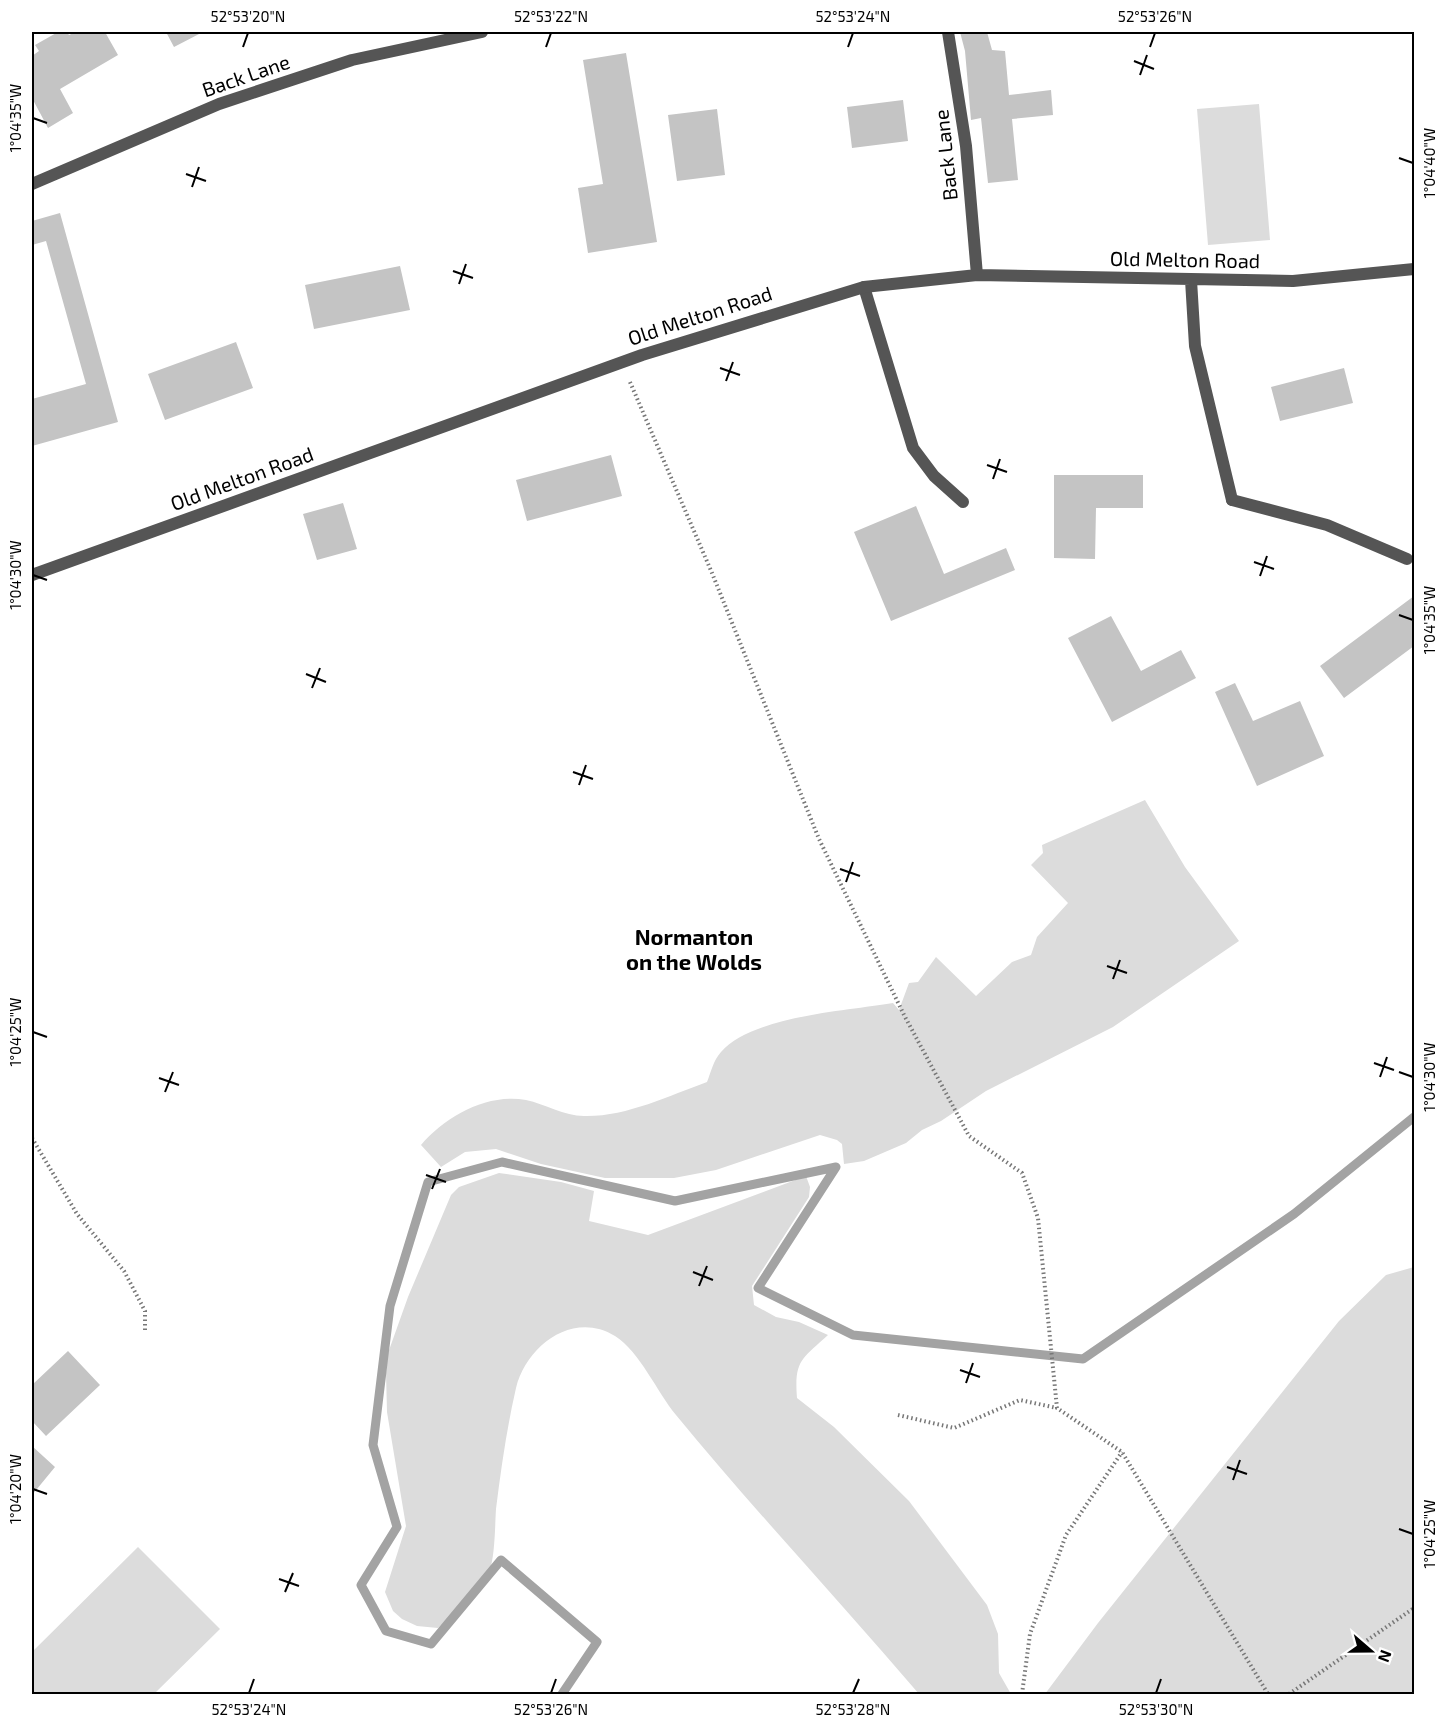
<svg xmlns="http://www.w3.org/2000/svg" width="1446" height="1726" font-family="'Exo 2',sans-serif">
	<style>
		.green { fill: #dcdcdc }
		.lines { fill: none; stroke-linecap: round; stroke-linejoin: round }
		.stream { stroke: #a3a3a3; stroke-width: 9 }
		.building { fill: #c4c4c4 }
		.path { stroke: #777; stroke-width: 4; stroke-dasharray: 1.5 3; stroke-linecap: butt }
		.lane { stroke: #555; stroke-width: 12 }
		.street { stroke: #555; stroke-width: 12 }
		.ticks { fill: none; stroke: #000; stroke-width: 2 }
		.labels { text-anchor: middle; stroke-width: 4.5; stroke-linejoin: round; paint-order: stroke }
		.street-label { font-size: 20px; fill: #000; stroke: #fff }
		.quarter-label { font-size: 22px; font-weight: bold; fill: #000; stroke: #fff }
		.neatline { fill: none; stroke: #000; stroke-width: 2 }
		.ticks-label { font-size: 15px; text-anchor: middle; fill: #000 }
	</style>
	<rect width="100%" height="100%" fill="#fff"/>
	<path class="green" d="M1259 104 1270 240 1208 245 1197 109Z
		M1145 800 1185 867 1239 941 1113 1027 986 1091 941 1121 922 1130 906 1143 864 1161 844 1164 842 1144 837 1140 820 1135 716 1170 674 1178H605L541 1164 496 1149 465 1152 441 1167 421 1145C446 1116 487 1093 526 1100 545 1104 564 1116 584 1116 626 1117 668 1096 707 1082 711 1072 713 1061 721 1052 752 1016 846 1011 893 1003L899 1010 909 983 918 982 936 957 976 996 1012 962 1031 955 1037 937 1068 903 1031 865 1043 853 1042 845Z
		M499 1173 561 1182 594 1191 589 1221 648 1235 806 1176 810 1187 809 1197 752 1286 754 1305 776 1317 799 1322 828 1335C802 1359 794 1360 797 1398L834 1427 909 1501 987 1605 998 1634 999 1673 1011 1694H919C839 1600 754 1510 676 1415 657 1392 640 1352 615 1336 573 1310 526 1346 516 1388 507 1427 501 1469 496 1509 495 1524 495 1559 489 1572 477 1594 456 1611 438 1628L417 1626 402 1619 393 1611 385 1592 406 1526 387 1412 386 1373 388 1353 408 1297 451 1195 459 1187Z
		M1414 1267V1694H1045L1098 1623 1339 1321 1386 1275Z
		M138 1547 220 1629 154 1694H32V1652Z"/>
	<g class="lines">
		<path class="stream" d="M562 1694 597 1642 501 1560 431 1644 386 1631 361 1585 397 1527 373 1445 390 1306 428 1182 502 1162 675 1201 836 1167 758 1288 853 1335 1083 1359 1294 1214 1414 1117"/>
	</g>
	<path class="building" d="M58 32H67L69 35 76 32H105L118 55 60 89 73 113 48 128 32 98V56L39 51 35 45Z
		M166 32H200L201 33 174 47Z
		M960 32H987L992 50 1005 51 1009 95 1051 90 1053 115 1012 119 1018 180 988 183 981 118 971 120 965 51Z
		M626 53 657 242 588 253 578 188 603 184 583 60Z
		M903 100 908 141 852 148 847 107Z
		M717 109 725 175 677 181 668 115Z
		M60 213 118 422 32 446V399L86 384 46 241 32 245V221Z
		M400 266 410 310 314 329 305 285Z
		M236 342 253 388 165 420 148 374Z
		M1344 368 1353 403 1280 421 1271 387Z
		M611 455 622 496 527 521 516 480Z
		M1054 475H1143V508H1096L1095 559 1054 558Z
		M343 503 357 549 317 560 303 514Z
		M916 506 944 574 1006 548 1015 570 891 621 854 532Z
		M1414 596V646L1344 698 1320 666Z
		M1111 616 1141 671 1181 650 1196 678 1112 722 1068 638Z
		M1235 683 1253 721 1300 701 1324 756 1257 786 1215 692Z
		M68 1351 100 1385 46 1436 32 1421V1385Z
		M32 1446 55 1467 32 1495Z"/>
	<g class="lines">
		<path class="path" d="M630 382 712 573 819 839 904 1015 969 1136 1022 1173 1038 1218 1057 1408 1122 1452 1268 1694
			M32 1138 77 1214 124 1271 145 1311V1330
			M898 1415 954 1428 1020 1400 1057 1408
			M1022 1694 1030 1634 1066 1535 1122 1452
			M1289 1694 1414 1608"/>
		<path class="lane" d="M864 287 913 448 934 476 963 502
			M1232 500 1327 525 1407 559"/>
		<path class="street" d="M948 32 966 146 977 275
			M32 184 219 104 352 60 482 32
			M1191 280 1195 346 1232 500
			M32 575 642 355 864 287 977 275 1293 281 1414 269"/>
	</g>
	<path class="ticks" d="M243 47 248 33M546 47 551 33M848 47 853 33M1150 47 1155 33M1134 61 1154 69M1140 75 1147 55M33 118 47 123M1399 158 1413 163M186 174 206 181M192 187 199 167M453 271 473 278M459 284 466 264M720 368 740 375M726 381 733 362M987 465 1007 472M993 479 1000 459M1254 562 1274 569M33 575 47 580M1260 576 1267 556M1399 615 1413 620M306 674 326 682M312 688 320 668M573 772 593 779M579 785 586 765M840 869 860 876M846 882 853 862M1107 966 1127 973M1113 979 1120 960M33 1032 47 1037M1374 1063 1394 1070M1399 1072 1413 1077M1380 1077 1387 1057M159 1078 179 1085M165 1092 173 1072M426 1175 446 1182M432 1189 440 1169M693 1272 713 1280M699 1286 707 1266M960 1370 980 1377M966 1383 973 1363M1227 1467 1247 1474M1233 1480 1240 1460M33 1489 47 1494M1399 1529 1413 1534M279 1579 299 1586M285 1592 293 1573M249 1693 254 1679M551 1693 556 1679M853 1693 859 1679M1156 1693 1161 1679"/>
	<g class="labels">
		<g class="street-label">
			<text transform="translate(246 76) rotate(-19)" y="7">Back Lane</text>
			<text transform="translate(946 155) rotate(-96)" y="7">Back Lane</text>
			<text transform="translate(1185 260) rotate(1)" y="7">Old Melton Road</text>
			<text transform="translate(700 316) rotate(-18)" y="7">Old Melton Road</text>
			<text transform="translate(242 479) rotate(-20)" y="7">Old Melton Road</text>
		</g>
		<g class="quarter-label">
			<text x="694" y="945">Normanton<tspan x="694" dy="25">on the Wolds</tspan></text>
		</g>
	</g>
	<rect width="1446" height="1726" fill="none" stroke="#ffffff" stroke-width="66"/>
	<g transform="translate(1371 1651) rotate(110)" stroke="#ffffff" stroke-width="4.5" paint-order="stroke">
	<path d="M0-4.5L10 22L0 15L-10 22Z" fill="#000000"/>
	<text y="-9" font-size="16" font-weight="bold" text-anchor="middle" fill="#000000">N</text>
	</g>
	<rect x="33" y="33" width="1380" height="1660" class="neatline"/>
	<g class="ticks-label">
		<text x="248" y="22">52°53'20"N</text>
		<text x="551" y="22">52°53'22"N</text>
		<text x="853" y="22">52°53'24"N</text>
		<text x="1155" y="22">52°53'26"N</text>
		<text transform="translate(16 118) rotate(-90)" y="5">1°04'35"W</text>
		<text transform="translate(1430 163) rotate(-90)" y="5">1°04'40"W</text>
		<text transform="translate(16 575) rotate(-90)" y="5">1°04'30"W</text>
		<text transform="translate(1430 620) rotate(-90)" y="5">1°04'35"W</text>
		<text transform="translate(16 1032) rotate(-90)" y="5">1°04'25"W</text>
		<text transform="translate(1430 1077) rotate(-90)" y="5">1°04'30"W</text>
		<text transform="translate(16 1489) rotate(-90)" y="5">1°04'20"W</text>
		<text transform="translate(1430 1534) rotate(-90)" y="5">1°04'25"W</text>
		<text x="249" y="1715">52°53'24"N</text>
		<text x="551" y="1715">52°53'26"N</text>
		<text x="853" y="1715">52°53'28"N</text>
		<text x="1156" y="1715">52°53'30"N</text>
	</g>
</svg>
